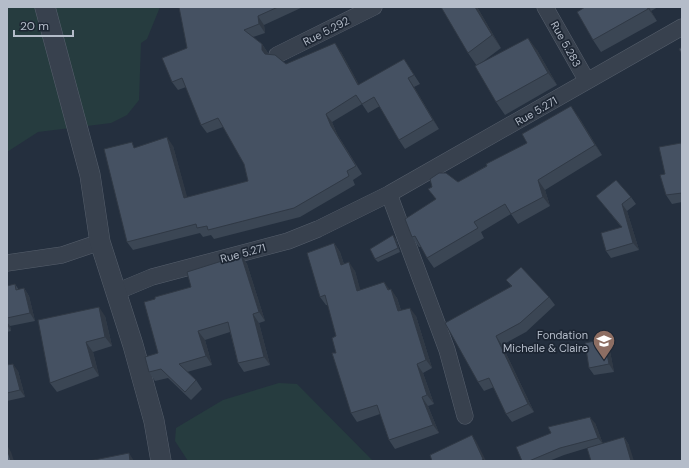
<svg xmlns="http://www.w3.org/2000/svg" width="689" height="468" font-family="'DM Sans',sans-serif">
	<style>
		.green { fill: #263c3f }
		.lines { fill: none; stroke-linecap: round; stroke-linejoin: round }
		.minor-casing { stroke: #565f6c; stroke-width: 17 }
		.tertiary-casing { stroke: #565f6c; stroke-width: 21 }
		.minor { stroke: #38414e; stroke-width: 16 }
		.tertiary { stroke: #38414e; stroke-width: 20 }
		.wall { fill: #3b4654 }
		.shaded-wall { fill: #303945 }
		.building { fill: #455162; stroke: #303945 }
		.labels { text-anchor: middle; stroke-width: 3.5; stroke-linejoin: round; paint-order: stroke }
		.street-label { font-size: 11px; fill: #b4bcc9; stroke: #1d2633 }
		.poi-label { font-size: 11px; fill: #b4bcc9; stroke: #1d2633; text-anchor: end }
	</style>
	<rect width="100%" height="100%" fill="#242f3e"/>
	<path class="green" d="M7 7H160L147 39 141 43 139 100 127 115 111 123 38 132 7 152Z
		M279 383 297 384 373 461H188L175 441 176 428 223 400Z"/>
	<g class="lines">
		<g class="minor-casing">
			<path id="minor" d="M545 7 587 81
				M277 55 374 7
				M389 194 447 350 465 416
				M7 263 62 255 100 242
				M116 292 152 277 288 241 318 229 389 194 682 27"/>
		</g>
		<g class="tertiary-casing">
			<path id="tertiary" d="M45 7 90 175 100 242 133 345 154 421 161 461"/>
		</g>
		<use href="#minor" class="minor"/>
		<use href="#tertiary" class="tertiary"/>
	</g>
	<path class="wall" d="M179 7H303L264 25 265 33 253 37 262 44 268 53V54L286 64 341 52 359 85 404 59 420 84 414 87 439 129 405 149 399 140 380 106 368 113 362 104 332 122 337 134 362 174 353 180 355 185 300 217 214 239 211 235 203 237 200 233 133 250 127 242 136 147 173 146 187 198 248 181 244 164 223 127 207 133 201 125 186 87 178 90 172 82 187 48Z
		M477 7 501 48 477 66 468 53Z
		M585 7H658L651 11 657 21 601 52 593 40Z
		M537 50 557 85 505 115 496 102Z
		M578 116 602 155 545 190 550 206 518 224 511 214 481 232 484 238 434 268 427 258 421 247H419L412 237 436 199 428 189 458 182 527 143Z
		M682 144V202L672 204 666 195 665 174Z
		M596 196 631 197 636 204 627 211 639 250 611 258 606 251 622 228 602 203Z
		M396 239 400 252 378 262 375 259Z
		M334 243 340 252 344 264 355 271 360 290H390L397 298 401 310 416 316 432 368 423 373 434 404 428 406 439 433 395 449 389 440 380 414 357 422 351 413 336 353V336L328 305H326L320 297Z
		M241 255 247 264 265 321 259 323 270 365 244 372 238 363 230 332 205 340 212 365 187 372 196 380 202 389 191 400 168 378 155 381 149 372 158 353 155 299 191 287Z
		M506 280 549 297 555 305 526 332 502 345 534 412 512 422 506 414 494 387 484 391 478 382 511 286Z
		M15 284 19 290 24 288 29 296 35 321 10 326 11 331 7 332V286Z
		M105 316 112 346 93 352 99 376 57 392 50 383Z
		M609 346 614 372 594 375 589 368Z
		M7 365 18 371 25 397 7 401Z
		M595 423 603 444 624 437 629 445 587 448 564 455 549 461H522Z"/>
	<path class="shaded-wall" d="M475 7H477L501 48 492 35Z
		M647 7H649L651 11 657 21Z
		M258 16 264 25 265 33 259 24Z
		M528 38 537 50 557 85 548 73Z
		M335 43 341 52 364 94 358 85Z
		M262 44 268 53V59L262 50Z
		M408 78 414 87 439 129 433 120Z
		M571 106 578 116 602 155 595 145Z
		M326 114 332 122 337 134 362 174 331 126Z
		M167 137 173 146 190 207 184 198Z
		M538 180 545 190 550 206 543 197Z
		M622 204 627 211 639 250 633 243Z
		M393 235 396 239 400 252 398 248Z
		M334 243 340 252 347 274 341 265Z
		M241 255 247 264 265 321 259 312Z
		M349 262 355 271 363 299 357 291Z
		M384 282 390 290H388Z
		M24 288 29 296 35 321 30 313Z
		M391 289 397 298 404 320 398 311Z
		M99 307 105 316 112 346 105 337Z
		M410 308 416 316 432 368 426 360Z
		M253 314 259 323 270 365 264 357Z
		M7 322 10 326 11 331 7 325Z
		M198 331 205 340 212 365 206 356Z
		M496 336 502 345 534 412 528 404Z
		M604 339 609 346 614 372 609 364Z
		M86 342 93 352 99 376 93 367Z
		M13 364 18 371 25 397 20 390Z
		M417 364 423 373 434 404 427 395Z
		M422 397 428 406 439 433 433 425Z
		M590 417 595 423 603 444 598 438Z
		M472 435 476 441 486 461H485L483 459Z
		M624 437 629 445 634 461H631Z
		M7 445 11 452 14 461H11L7 449Z
		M129 453 134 461H130Z"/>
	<path class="building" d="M179 7H278L258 16 259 24 244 30 262 44V50L265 54 275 55 286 64 335 43 358 85 404 59 414 75 408 78 433 120 399 140 374 97 362 104 356 95 326 114 331 126 356 166 347 171 349 176 294 208 208 230 207 226 197 228 196 224 127 242 104 149 132 142 134 148 167 137 184 198 248 181 244 164 218 118 201 125 182 78 172 82 162 58 187 48Z
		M441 7H475L492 35 468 53Z
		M585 7H647L648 9 593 40 577 12Z
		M528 38 548 73 496 102 475 66Z
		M682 47V54L679 49Z
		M571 106 595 145 538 180 543 197 511 214 505 204 474 222 478 228 427 258 415 236 412 237 405 219 436 199 428 189 432 187 430 179 439 173H446L458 182 487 166 486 164 527 143 522 134Z
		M681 143 682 147V193L666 195 660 175 665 174 659 147Z
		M616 180 631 197 622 204 633 243 606 251 601 233 622 227 596 196Z
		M393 235 398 248 375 259 370 249Z
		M334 243 341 265 349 262 357 291 384 282 388 290 391 289 398 311 410 308 426 360 417 364 427 395 422 397 433 425 389 440 377 405 351 413 332 353H336L332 338 336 336 325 295 320 297 307 253Z
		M241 255 259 312 253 314 264 357 238 363 228 322 198 331 206 356 179 364 196 380 185 392 161 369 149 372 145 357 158 353 144 302 155 299V297L191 287 187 272Z
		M521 267 549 297 520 323 496 336 528 404 506 414 489 378 478 382 445 323 512 286 506 280Z
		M15 284 16 290 24 288 30 313 7 318V286Z
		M99 307 105 337 86 342 93 367 50 383 38 320Z
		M604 339 609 364 589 368 585 343Z
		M13 364 20 390 7 393V365Z
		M590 417 598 438 560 448 529 461H522L516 447 551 433 548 427Z
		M472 435 483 459 482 460V461H432L430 455Z
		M624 437 631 461H591L587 448Z
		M7 449 11 461H7Z
		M129 453 130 461H89Z"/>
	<defs>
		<g id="school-pin" transform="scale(1.15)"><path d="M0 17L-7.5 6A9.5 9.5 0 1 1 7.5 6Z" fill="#8d6e63" stroke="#1d2633"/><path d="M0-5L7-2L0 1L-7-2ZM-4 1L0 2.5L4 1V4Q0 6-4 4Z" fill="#fff"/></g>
	</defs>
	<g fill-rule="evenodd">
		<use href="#school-pin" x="604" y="341"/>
	</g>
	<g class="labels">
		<g class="street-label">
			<text transform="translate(326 31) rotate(-27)" y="4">Rue 5.292</text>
			<text transform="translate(566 44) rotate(61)" y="4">Rue 5.283</text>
			<text transform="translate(536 111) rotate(-30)" y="4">Rue 5.271</text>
			<text transform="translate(243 253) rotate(-15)" y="4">Rue 5.271</text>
		</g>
		<g class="poi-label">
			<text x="588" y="339">Fondation<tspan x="588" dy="13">Michelle &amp; Claire</tspan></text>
		</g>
	</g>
	<rect width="689" height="468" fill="none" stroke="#b4bcc9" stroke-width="16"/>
	<path d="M14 30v6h59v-6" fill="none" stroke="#b4bcc9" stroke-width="2"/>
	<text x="20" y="30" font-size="12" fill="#b4bcc9" stroke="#1d2633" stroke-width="3" paint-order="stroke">20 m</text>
</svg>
